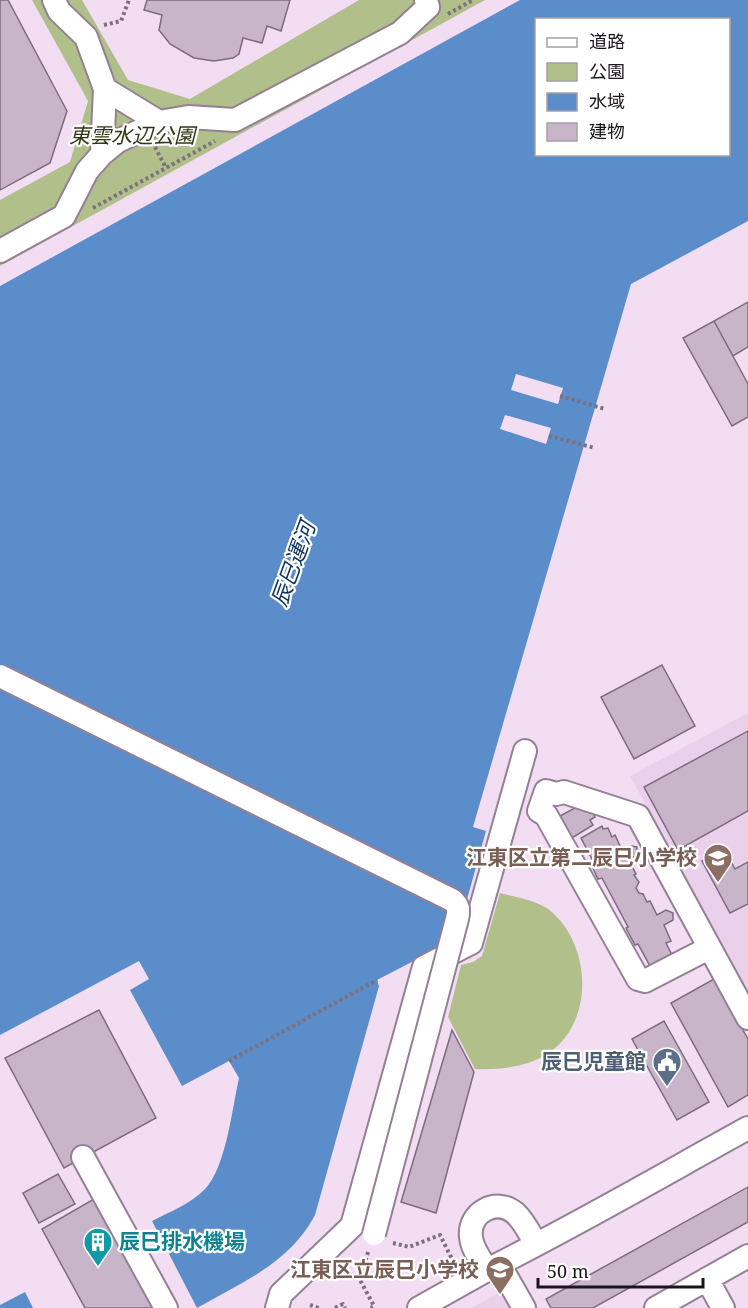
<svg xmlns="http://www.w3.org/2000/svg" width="748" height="1308" font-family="'Noto Serif','Noto Sans JP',serif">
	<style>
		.built { fill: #ebd0ec }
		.green { fill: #b1bf8a }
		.water { fill: #5b8dca; fill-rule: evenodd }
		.pier { fill: #f2ddf3 }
		.building { fill: #c9b5ca; stroke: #7e6b7f; stroke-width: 1.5 }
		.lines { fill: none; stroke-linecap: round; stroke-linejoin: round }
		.minor-casing { stroke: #948094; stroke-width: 26 }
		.path { stroke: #7d6f7d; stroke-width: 4; stroke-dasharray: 3 3; stroke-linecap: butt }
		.minor { stroke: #fff; stroke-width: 22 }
		.minor-bridge-casing { stroke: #948094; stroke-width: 26; stroke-linecap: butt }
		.path-bridge { stroke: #7d6f7d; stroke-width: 4; stroke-dasharray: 3 3; stroke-linecap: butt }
		.minor-bridge { stroke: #fff; stroke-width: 22 }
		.labels { text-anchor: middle; stroke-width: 4.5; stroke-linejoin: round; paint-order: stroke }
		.park-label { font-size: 21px; font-style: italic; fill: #303715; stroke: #fff }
		.education-label { font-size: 21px; font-weight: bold; fill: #785e54; stroke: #fff; text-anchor: end }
		.service-label { font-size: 21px; font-weight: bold; fill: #4e5e75; stroke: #fff; text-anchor: end }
		.culture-label { font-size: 21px; font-weight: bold; fill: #0d838f; stroke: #fff; text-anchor: start }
		.water-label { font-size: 22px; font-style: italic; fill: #10345c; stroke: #fff }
	</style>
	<rect width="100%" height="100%" fill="#f2ddf3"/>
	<path class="built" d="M748 713V991L630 776Z
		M504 1290 513 1308H471Z"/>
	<path class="green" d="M32 0H82L128 80 190 99 359 0H485L0 266V200L70 162 88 101Z
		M500 893C515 897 536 900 548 909 591 942 596 1020 549 1053 528 1067 500 1070 475 1069L448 1017 461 965 473 962 482 956Z"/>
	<path class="water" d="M520 0H748V221L631 284 473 827 486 831 456 939 377 980 379 986 315 1215C290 1263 242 1282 197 1308L152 1221C169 1212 191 1204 205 1189 226 1167 232 1109 239 1078L229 1061 182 1086 130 990 149 979 139 961 0 1035V286ZM536 20H728V154H536Z
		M25 1292 33 1308H0V1305Z"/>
	<path class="pier" d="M516 374 563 388 558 404 511 390Z
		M505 415 551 428 546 444 500 429Z"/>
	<path class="building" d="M0 0H8L67 111 50 163 0 190Z
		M147 0H290L281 31 267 26 262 43 243 38 239 54 233 58 214 61 194 58 170 44 159 30 162 15 144 10Z
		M748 302V347L733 356 714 321Z
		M714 321 748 384V417L732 426 683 338Z
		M662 665 695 726 634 759 601 697Z
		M748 731V811L678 850 644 787Z
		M582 804 590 807 595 817 590 820 593 825 572 838 560 816Z
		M602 826 603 829 608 828 612 837 615 835 622 850 632 846 637 847 636 856 628 859 636 874 634 875 639 882 636 888 639 893 643 894 647 902 650 901 657 915 666 910 673 913V920L664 925 671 941 666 943 673 957 651 968 638 944 635 945 626 928 628 927 602 878 598 879 591 864 594 863 581 838Z
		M724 849 735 869 748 862V904L730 913 702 861Z
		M714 979 748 1039V1095L728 1107 671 1003Z
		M99 1010 156 1118 64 1168 5 1058Z
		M664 1021 709 1102 677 1120 632 1039Z
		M452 1030 474 1072 436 1213 401 1202Z
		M58 1174 75 1204 39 1223 23 1193Z
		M748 1187V1222L593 1308H551L546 1299Z
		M94 1199 154 1308H85L42 1229Z"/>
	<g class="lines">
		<g class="minor-casing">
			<path id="minor" d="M54 0 59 11 86 37 105 89 102 154
				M105 89 159 122
				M0 251 64 216 87 171 102 154 118 141 159 122 188 117 235 120 400 33 428 7 426 0
				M709 948 645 981 638 979 546 815 539 811 546 791 556 794 564 792 638 816 748 1018
				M83 1157 166 1308
				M536 1244C530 1234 524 1221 515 1213 496 1197 468 1213 471 1237 472 1249 481 1260 487 1270 575 1226 661 1176 748 1128
				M499 1264 524 1308
				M707 1279 723 1308
				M277 1308 281 1294 352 1226 424 967 471 943 525 751
				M419 1308 487 1270
				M656 1308 748 1256"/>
		</g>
		<path class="path" d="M448 14 473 0
			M104 25 121 21 129 0
			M155 147 166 168
			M93 208 215 141
			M229 1061 377 980
			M393 1243 409 1247 440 1235 452 1259
			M368 1252 360 1280 374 1306 371 1308
			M310 1305 319 1308
			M335 1308 343 1304 345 1308"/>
		<use href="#minor" class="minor"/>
		<g class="minor-bridge-casing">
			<path id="minor-bridge" d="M0 676 452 900C459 906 459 910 457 919L374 1234"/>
		</g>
		<path class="path-bridge" d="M560 396 605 409
			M549 436 595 448"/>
		<use href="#minor-bridge" class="minor-bridge"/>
	</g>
	<defs>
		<g id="school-pin" transform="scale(1.5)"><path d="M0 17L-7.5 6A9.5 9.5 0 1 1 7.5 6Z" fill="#8d6e63" stroke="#fff"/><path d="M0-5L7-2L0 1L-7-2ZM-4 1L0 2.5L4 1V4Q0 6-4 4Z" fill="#fff"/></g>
		<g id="civic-pin" transform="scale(1.5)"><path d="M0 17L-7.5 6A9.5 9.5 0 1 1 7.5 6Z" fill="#5c6f8a" stroke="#fff"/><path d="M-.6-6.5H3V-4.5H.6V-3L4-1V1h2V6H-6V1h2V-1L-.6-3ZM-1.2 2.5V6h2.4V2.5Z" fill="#fff"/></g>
		<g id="building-pin" transform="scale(1.5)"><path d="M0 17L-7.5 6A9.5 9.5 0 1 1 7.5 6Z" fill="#0f9aa8" stroke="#fff"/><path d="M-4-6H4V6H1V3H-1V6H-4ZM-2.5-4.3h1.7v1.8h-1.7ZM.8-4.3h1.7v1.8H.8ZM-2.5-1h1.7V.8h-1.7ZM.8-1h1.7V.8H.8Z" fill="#fff"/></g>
	</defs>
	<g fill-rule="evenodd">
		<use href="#school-pin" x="718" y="858"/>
		<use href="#civic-pin" x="667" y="1062"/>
		<use href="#building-pin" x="98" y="1242"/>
		<use href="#school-pin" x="500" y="1270"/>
	</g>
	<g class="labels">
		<g class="park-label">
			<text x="132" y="143">東雲水辺公園</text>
		</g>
		<g class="education-label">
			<text x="697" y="865">江東区立第二辰巳小学校</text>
			<text x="479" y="1277">江東区立辰巳小学校</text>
		</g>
		<g class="service-label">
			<text x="646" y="1069">辰巳児童館</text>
		</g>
		<g class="culture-label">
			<text x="119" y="1249">辰巳排水機場</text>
		</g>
		<g class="water-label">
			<text transform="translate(293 564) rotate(-70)" y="8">辰巳運河</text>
		</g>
	</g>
	<rect x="535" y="18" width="195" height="138" fill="#ffffff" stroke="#a4a1a4" stroke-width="1.5"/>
	<rect x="547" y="38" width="30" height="9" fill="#ffffff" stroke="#a4a1a4" stroke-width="1.5"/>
	<text x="589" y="48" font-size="18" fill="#1b141b">道路</text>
	<rect x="547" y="63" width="30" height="18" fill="#b1bf8a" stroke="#a4a1a4" stroke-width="1.5"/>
	<text x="589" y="78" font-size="18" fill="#1b141b">公園</text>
	<rect x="547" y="93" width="30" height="18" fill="#5b8dca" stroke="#a4a1a4" stroke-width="1.5"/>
	<text x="589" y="108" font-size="18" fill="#1b141b">水域</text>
	<rect x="547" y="123" width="30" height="18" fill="#c9b5ca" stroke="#a4a1a4" stroke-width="1.5"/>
	<text x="589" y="138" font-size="18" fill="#1b141b">建物</text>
	<path d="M538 1278v9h165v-9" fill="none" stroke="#1b141b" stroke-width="3"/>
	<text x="547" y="1278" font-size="18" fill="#1b141b" stroke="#ffffff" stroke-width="4.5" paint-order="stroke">50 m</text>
</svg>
